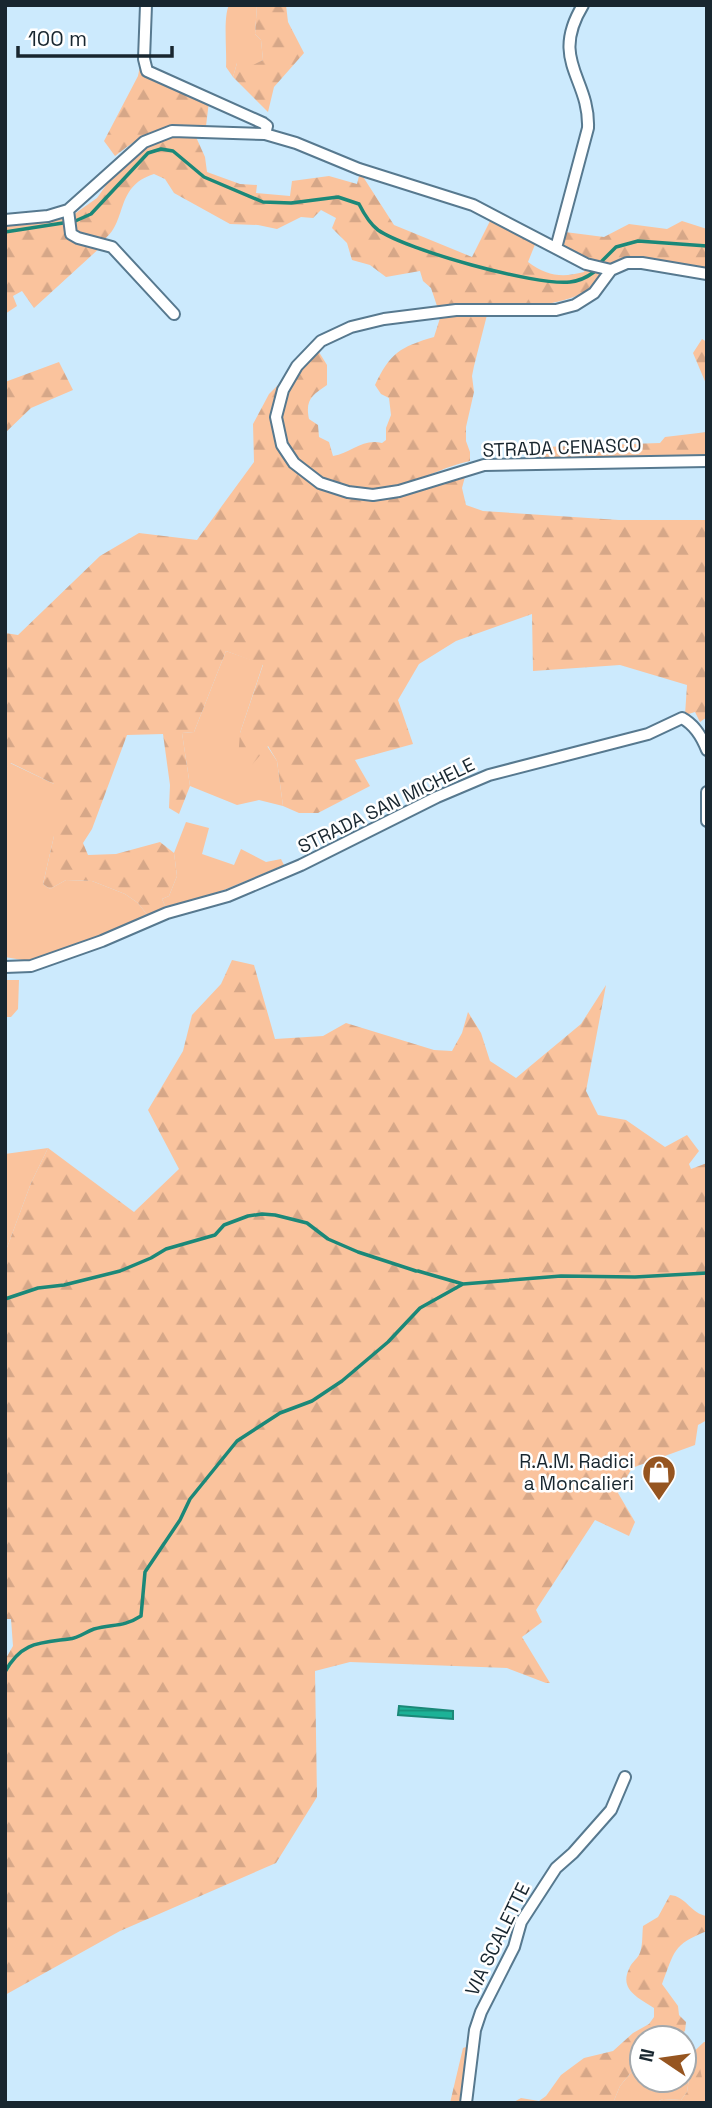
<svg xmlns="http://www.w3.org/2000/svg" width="712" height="2108" font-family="'Space Grotesk',sans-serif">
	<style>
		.green { fill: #fac39d }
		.forest { fill: url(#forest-firs) }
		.water { fill: url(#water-rules); stroke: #1b8878; stroke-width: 2 }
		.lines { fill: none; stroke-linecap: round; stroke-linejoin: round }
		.stream { stroke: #1b8878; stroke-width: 3.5 }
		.minor-casing { stroke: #57798f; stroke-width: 14 }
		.minor { stroke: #fff; stroke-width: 10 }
		.labels { text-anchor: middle; stroke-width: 5; stroke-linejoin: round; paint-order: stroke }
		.street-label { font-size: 19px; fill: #18262f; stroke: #fff }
		.poi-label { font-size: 19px; fill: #18262f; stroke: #fff; text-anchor: end }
	</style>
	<defs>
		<pattern id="forest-firs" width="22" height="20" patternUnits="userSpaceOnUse" patternTransform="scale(1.75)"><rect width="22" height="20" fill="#fac39d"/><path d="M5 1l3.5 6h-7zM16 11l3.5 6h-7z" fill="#d6a788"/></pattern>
		<pattern id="water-rules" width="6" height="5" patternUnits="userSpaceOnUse" patternTransform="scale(1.75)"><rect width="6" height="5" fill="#1cb297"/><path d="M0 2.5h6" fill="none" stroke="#18917c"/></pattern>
	</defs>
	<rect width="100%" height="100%" fill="#cceafd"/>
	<path class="green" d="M229 5H257L255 34 261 40 263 60 253 66 237 63 233 77 226 67C227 51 223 17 229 5Z
		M226 651 263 664 240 733 267 746 277 761 283 806 259 800 237 805 190 786 182 733 194 732Z
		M10 763 54 784V836L43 884 50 889 66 880 92 881 125 894 138 903 148 916 102 936 28 961 5 957V769Z
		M186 822 209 828 202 854 234 865 241 849 266 862 281 859 284 865 224 890 166 908 162 899 169 896 177 876 174 853Z
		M5 980H19L18 1009 11 1017H5Z
		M48 1148 31 1183 5 1253V1154Z
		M704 2042H707V2098L691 2066 687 2092 681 2100 663 2099 655 2103H613L620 2086 634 2069 642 2077V2080H645L655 2089 665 2080H684V2061Z"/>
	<path class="forest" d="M257 5H286L288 22 304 53 274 87 268 112 233 77 237 63 243 58 253 65 263 60 261 40 255 34Z
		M140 66 209 101 206 126C160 124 151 129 115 156L104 141 138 76Z
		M173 135 196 137 205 157 207 172 240 184 257 185 256 193 290 196 292 181 329 176 357 184 360 172 394 225 472 257 491 219 536 242 528 262C547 276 562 278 584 272L589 259 562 246 565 232 604 237 629 224 667 229 682 221 707 229V271L612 266C604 273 597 283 589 289 555 313 479 307 438 309L431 288 423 281 420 271 386 277 370 265 352 260 347 243 332 228 336 218 321 210 313 218 301 217 277 229 258 225 230 224 174 193 165 179 154 174C113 187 129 223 102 241L74 232 73 215 97 198 114 174 144 145Z
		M47 219H63L69 235 103 245 34 308 22 291 13 296 17 306 5 314V223Z
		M441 315H487L474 366 472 376 474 392 466 427V441L470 452V461C437 468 407 489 373 491 355 492 332 485 317 476 262 439 280 392 317 349L327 365V385C312 395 305 400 309 419L318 425 319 437 329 442 333 456C351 453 363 438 382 443L386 440V428L391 415 389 398 381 394 375 385C390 353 400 347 434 337Z
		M702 339 707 342V386L693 353Z
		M59 362 73 390 31 408 5 433V382Z
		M280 383 270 417 278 447 289 465 318 486 348 495 466 473 462 488 466 505 483 511 619 520H707V717L700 722 695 712 685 715 687 685 620 665 533 671 532 614 456 641 419 664 398 700 413 744 355 760 370 786 318 813H299L283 806 277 761 268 746 251 766 238 759 240 733 263 665 226 651 194 732 182 733 190 786 179 814 169 808 170 785 163 734 127 735 92 829 83 843 88 855 116 854 160 842 174 853 177 876 169 896 162 899 166 908 148 916 138 903 125 894 92 881 66 880 50 889 43 884 54 836V784L11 763 5 769V633L18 635 100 556 139 533 197 540 254 462 253 424 269 394Z
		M707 432V456L538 461 542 447 660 443 665 437Z
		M232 960 254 965 275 1039 323 1036 346 1023 434 1050 452 1051 462 1033 468 1012 481 1033 490 1061 516 1078 581 1024 606 985 586 1091 598 1115 626 1120 665 1147 687 1135 699 1151 689 1164 691 1169 707 1163V1420L698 1425 695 1445 632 1468 618 1493 635 1522 629 1536 595 1520 536 1610 542 1622 522 1637 550 1683H546L507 1668 350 1662 315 1671 317 1797 276 1863 120 1931 5 1995V1660L13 1646 11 1619H5V1253L31 1183 48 1148 134 1212 179 1169 148 1110 183 1051 192 1015 221 984Z
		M670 1895C686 1896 691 1914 707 1916V1931C672 1945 675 1951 662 1984L678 2006 679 2015 686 2022 685 2031 674 2038H642V2059L620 2086 613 2103H512L521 2098 539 2101 546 2096 561 2075 584 2058 613 2051 633 2033 649 2024 654 2017V2008C639 1998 619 1990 629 1969 631 1963 636 1960 639 1955 643 1948 642 1935 643 1926L658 1917Z
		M472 2045 476 2053 472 2103H450L463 2048Z
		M691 2066 700 2068 707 2103H655L663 2099 681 2100 687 2092Z"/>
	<path class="water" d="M399 1706 453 1711V1719L398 1715Z"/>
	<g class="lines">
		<path class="stream" d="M73 222 91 214 148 153 161 149 173 151 204 177 263 202 291 203 338 197 359 204C364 214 369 223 378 230 407 250 535 286 570 282 580 281 586 278 594 272
			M5 232 63 223
			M602 261 616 247 638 241 707 246
			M418 1271 463 1284 561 1276 635 1277 707 1273
			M5 1299 38 1288 64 1285 120 1271 151 1258 166 1249 215 1235 224 1225 248 1216 262 1214 275 1215 307 1223 328 1239 358 1252 416 1271
			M5 1672C21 1642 39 1643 69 1639 79 1638 85 1632 94 1629 113 1624 124 1627 141 1616L145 1572 180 1520 190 1499 237 1441 280 1413 312 1401 342 1381 388 1342 420 1308 463 1284"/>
		<g class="minor-casing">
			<path id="minor" d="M146 5 144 59 147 71 263 123 267 126 265 134
				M68 210 71 234 78 238 112 247 174 314
				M5 220 48 216 68 210 144 142 172 131 265 134 296 143 359 169 473 205 586 264 611 270
				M556 248 588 128C590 78 549 61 583 5
				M707 274 642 263H627L611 270 594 293 575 305 556 310H456L384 319 351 327 321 341 297 366 283 390 276 417 282 445 294 463 320 483 348 492 373 495 399 491 484 465 707 461
				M707 792V821
				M5 967 31 966 102 941 167 913 228 896 301 865 437 797 489 775 648 734 682 718C695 725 702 737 707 750
				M466 2103 475 2030 481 2012 514 1947 521 1922 556 1868 573 1853 611 1810 625 1777"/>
		</g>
		<use href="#minor" class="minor"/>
	</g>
	<defs>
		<g id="shop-pin" transform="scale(1.75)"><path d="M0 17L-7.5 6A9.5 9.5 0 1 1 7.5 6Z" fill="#965520" stroke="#fff"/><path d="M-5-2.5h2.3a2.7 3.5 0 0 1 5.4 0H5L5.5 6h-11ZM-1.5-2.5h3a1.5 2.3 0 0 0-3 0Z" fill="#fff"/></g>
	</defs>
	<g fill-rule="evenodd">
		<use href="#shop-pin" x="659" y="1472"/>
	</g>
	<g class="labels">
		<g class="street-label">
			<text transform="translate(562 447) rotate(-2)" y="7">STRADA CENASCO</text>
			<text transform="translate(386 805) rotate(-26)" y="7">STRADA SAN MICHELE</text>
			<text transform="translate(497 1939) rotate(-64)" y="7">VIA SCALETTE</text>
		</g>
		<g class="poi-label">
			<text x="634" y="1468">R.A.M. Radici<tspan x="634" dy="22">a Moncalieri</tspan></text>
		</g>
	</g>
	<rect width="712" height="2108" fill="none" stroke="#18262f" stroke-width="14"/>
	<g transform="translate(663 2059) rotate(283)"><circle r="33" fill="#ffffff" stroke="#a3a8ac" stroke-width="2"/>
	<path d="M0-5L12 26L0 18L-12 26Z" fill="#965520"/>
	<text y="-10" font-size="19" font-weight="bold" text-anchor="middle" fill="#18262f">N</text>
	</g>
	<path d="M18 46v10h154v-10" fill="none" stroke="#18262f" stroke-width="3.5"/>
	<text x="28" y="46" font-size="21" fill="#18262f" stroke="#ffffff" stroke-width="5" paint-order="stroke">100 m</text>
</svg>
